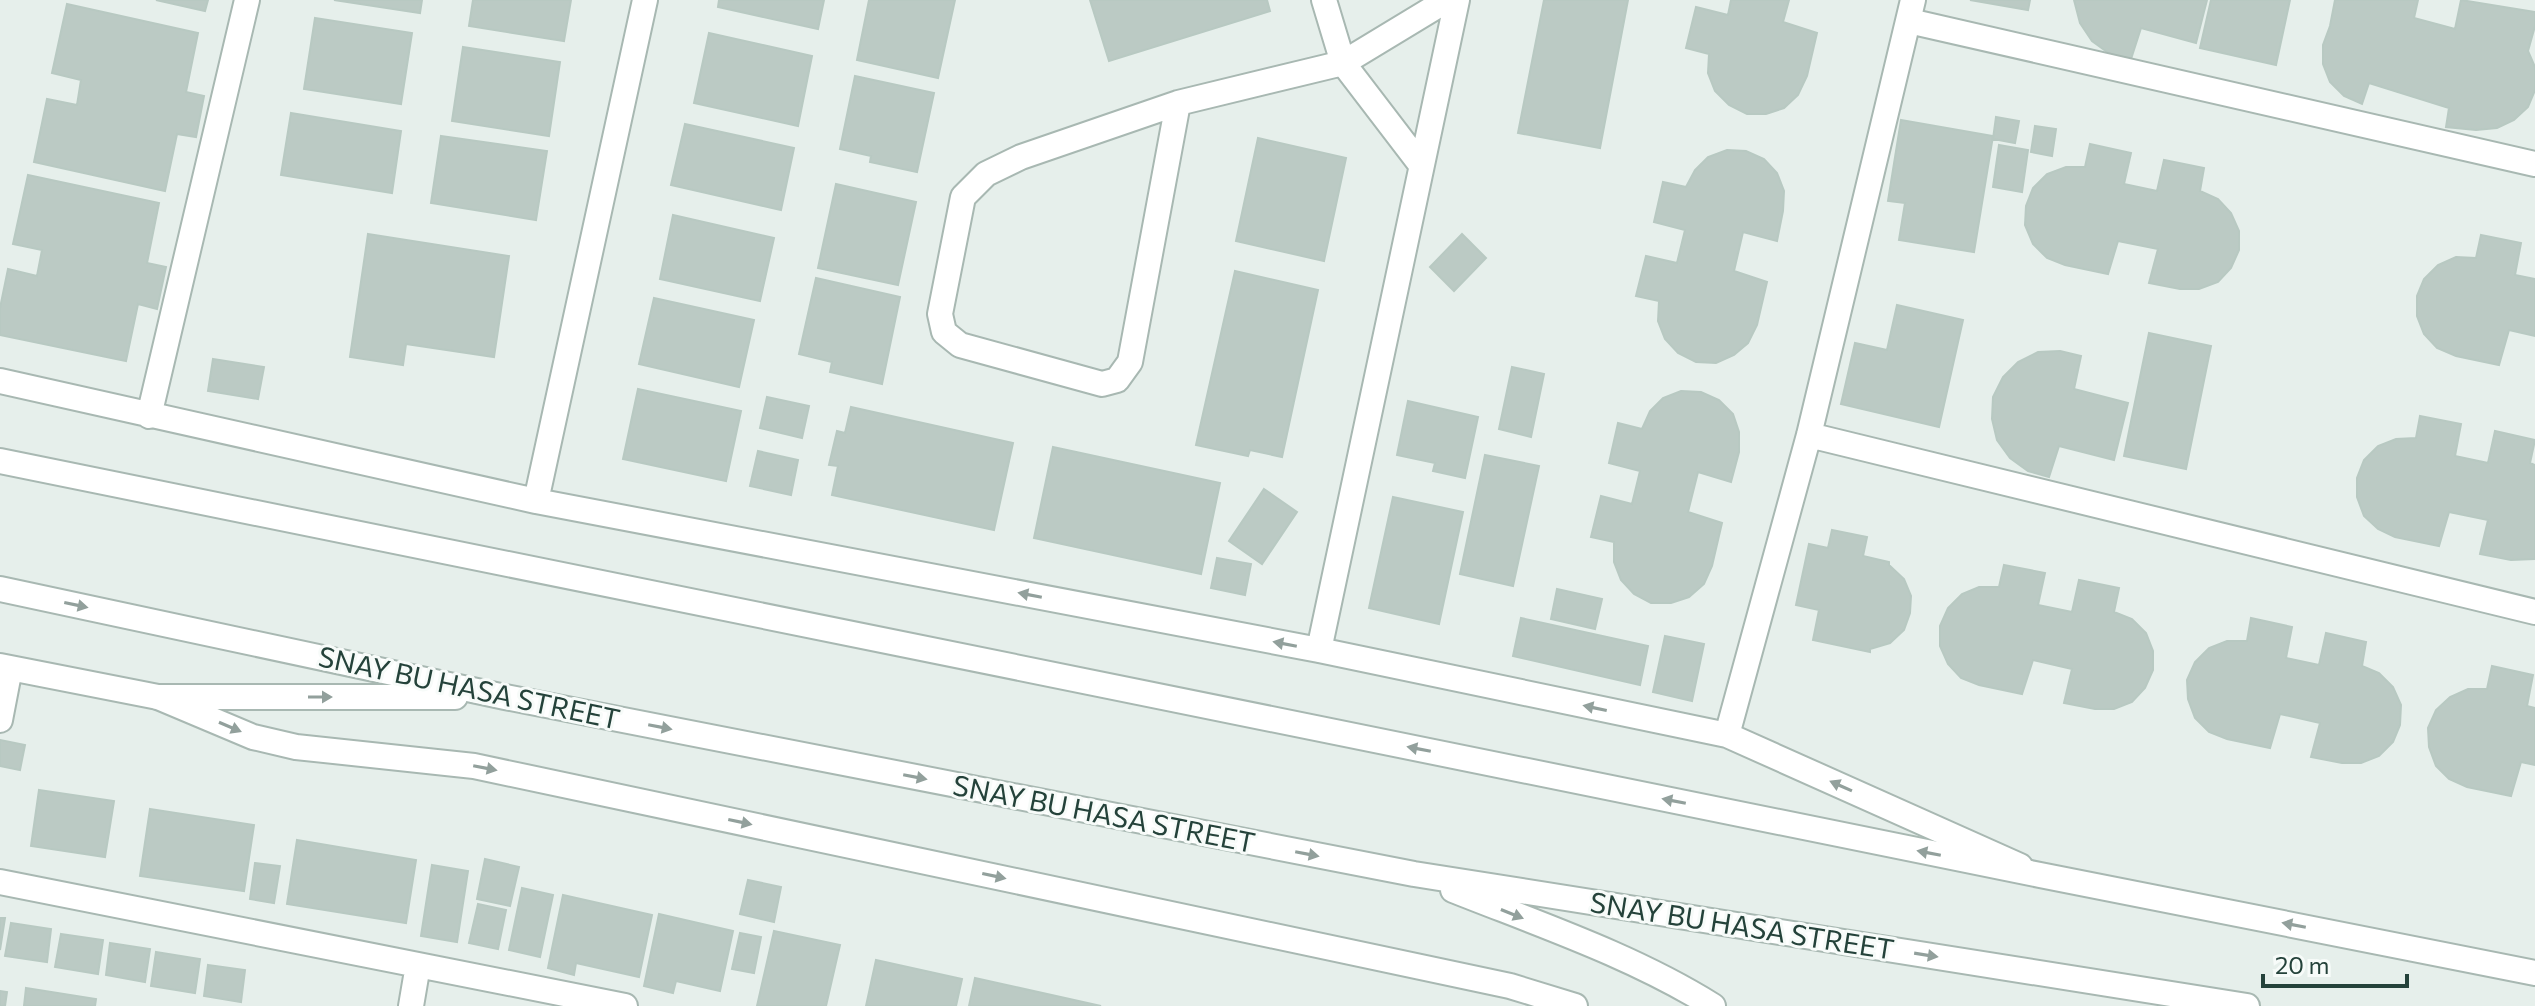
<svg xmlns="http://www.w3.org/2000/svg" width="2535" height="1006" font-family="Commissioner,sans-serif">
	<style>
		.building { fill: #bbcac4; stroke: #b8c9c2; stroke-width: 2 }
		.lines { fill: none; stroke-linecap: round; stroke-linejoin: round }
		.minor-casing { stroke: #a8b8b2; stroke-width: 28 }
		.tertiary-casing { stroke: #a8b8b2; stroke-width: 28 }
		.minor { stroke: #fff; stroke-width: 24 }
		.tertiary { stroke: #fff; stroke-width: 24 }
		.oneway { fill: #92a09c }
		.labels { text-anchor: middle; stroke-width: 6; stroke-linejoin: round; paint-order: stroke }
		.street-label { font-size: 28px; fill: #24423a; stroke: #f7fbf9 }
	</style>
	<rect width="100%" height="100%" fill="#e6efeb"/>
	<path class="building" d="M156 0H208L205 11Z
		M334 0H422L420 13Z
		M473 0H571L564 41 469 26Z
		M719 0H824L818 29 718 7Z
		M869 0H955L938 78 857 60Z
		M1090 0H1267L1270 11 1109 61Z
		M1544 0H1628L1600 148 1518 133Z
		M1731 0H1789L1783 22 1817 33 1807 76 1798 95 1784 108 1766 114H1747L1729 105 1715 91 1708 73 1709 54 1686 48 1696 7 1728 15Z
		M1970 0H2030L2028 10Z
		M2074 0H2207L2196 43 2141 28 2131 59 2110 54 2092 41 2080 23Z
		M2211 0H2290L2276 65 2200 48Z
		M2335 0H2418L2414 18 2455 29 2461 0 2535 12V26L2528 51 2535 67V90L2528 107 2514 120 2497 128 2476 130 2446 127 2449 108 2369 83 2362 104 2344 96 2330 82 2323 64V45L2330 26Z
		M67 4 198 33 186 92 204 96 196 137 177 134 165 191 34 162 47 99 77 105 81 80 52 73Z
		M315 18 412 33 401 104 304 89Z
		M709 33 812 56 798 126 694 103Z
		M463 47 560 62 549 136 452 121Z
		M855 76 934 93 917 172 870 162 871 156 840 149Z
		M291 113 401 131 392 193 281 175Z
		M1996 117 2019 121 2015 143 1993 139Z
		M1901 120 1993 136 1974 252 1899 240 1905 203 1888 201Z
		M685 124 794 148 781 210 671 185Z
		M2035 126 2056 129 2052 156 2031 152Z
		M441 136 547 151 536 220 431 203Z
		M1258 138 1346 158 1324 261 1236 241Z
		M2090 144 2131 153 2124 184 2157 191 2164 160 2204 168 2200 191 2218 199 2231 213 2239 231V250L2231 268 2218 282 2199 289H2180L2149 283 2158 249 2118 241 2108 274 2065 265 2047 258 2033 244 2025 225 2026 206 2033 188 2047 174 2066 167H2085Z
		M1999 145 2028 150 2022 192 1993 187Z
		M1727 150 1746 151 1764 159 1777 173 1784 191 1783 211 1777 241 1743 232 1734 271 1767 282 1757 325 1748 343 1734 355 1716 363 1696 362 1678 353 1665 339 1658 321 1659 301 1636 296 1646 256 1677 263 1685 230 1654 222 1663 182 1686 187 1695 170 1708 157Z
		M28 175 159 203 147 263 166 267 157 309 138 304 126 361 0 335V308L8 269 37 276 42 250 13 244Z
		M836 184 916 202 898 285 818 268Z
		M673 215 774 238 760 301 660 279Z
		M368 234 509 256 494 357 406 344 403 365 350 357Z
		M1462 234 1486 258 1454 291 1430 267Z
		M2481 235 2521 243 2515 275 2535 279V336L2509 330 2499 365 2456 356 2437 348 2424 334 2417 316V296L2424 279 2438 265 2456 257 2476 258Z
		M1235 271 1318 290 1282 457 1250 450 1248 456 1196 445Z
		M816 278 900 297 882 384 830 372 832 362 799 354Z
		M654 298 754 320 739 387 639 364Z
		M1897 305 1963 320 1939 427 1841 404 1855 343 1887 350Z
		M2149 333 2211 346 2186 469 2124 456Z
		M2060 351 2081 356 2074 389 2128 403 2114 460 2059 446 2049 477 2028 471 2010 458 1997 440 1992 419 1993 397 2003 377 2018 362 2038 352Z
		M213 359 264 367 258 399 208 391Z
		M1512 367 1544 374 1531 437 1499 429Z
		M638 389 741 411 726 481 623 459Z
		M1681 391 1701 392 1719 400 1733 414 1739 432V452L1731 482 1698 472 1688 512 1722 523 1712 566 1704 584 1689 597 1671 603H1651L1634 594 1621 580 1614 562V542L1591 537 1601 496 1632 504 1640 471 1609 463 1618 423 1642 429 1650 411 1663 398Z
		M767 397 809 406 802 438 760 428Z
		M1408 401 1478 417 1465 478 1433 471 1435 463 1397 455Z
		M851 407 1013 443 994 530 832 495 838 466 829 465 837 431 845 433Z
		M2420 416 2461 424 2455 456 2488 463 2495 431 2535 440 2530 463 2535 465V559L2511 560 2480 554 2488 520 2449 512 2439 546 2395 537 2378 529 2364 516 2357 497V478L2364 460 2378 446 2396 439 2416 438Z
		M1053 447 1220 483 1201 574 1034 538Z
		M758 451 798 460 791 495 750 486Z
		M1485 455 1539 466 1513 586 1460 574Z
		M1264 489 1297 512 1262 564 1229 541Z
		M1393 497 1463 512 1439 624 1369 608Z
		M1832 530 1867 537 1863 556 1889 562V565L1904 579 1911 596 1910 613 1904 630 1890 643 1870 649V652L1813 640 1819 610 1796 605 1809 544 1828 548Z
		M1217 558 1251 564 1245 595 1211 588Z
		M2004 565 2045 573 2038 605 2072 612 2079 580 2119 588 2114 612 2132 619 2146 633 2153 651V670L2145 688 2132 702 2114 709H2095L2064 703 2072 669 2033 660 2022 694 1979 685 1961 678 1948 664 1940 646V626L1948 608 1962 594 1979 587H1999Z
		M1557 589 1602 599 1595 629 1551 619Z
		M1521 618 1648 646 1640 685 1513 656Z
		M2251 618 2292 627 2286 658 2319 665 2326 633 2366 642 2362 666 2379 673 2393 687 2401 705 2400 725 2393 742 2379 756 2361 763H2342L2311 757 2320 723 2280 714 2270 748 2227 739 2209 732 2195 718 2188 699 2187 680 2195 662 2209 648 2227 641H2247Z
		M1665 636 1704 644 1692 701 1653 692Z
		M2492 666 2533 675 2527 706 2535 708V765L2521 762 2511 796 2467 787 2449 779 2436 766 2429 747 2428 728 2436 710 2450 697 2468 689H2487Z
		M0 740 25 745 20 770 0 766Z
		M39 790 114 801 105 857 31 846Z
		M150 809 254 825 244 891 140 876Z
		M297 840 416 860 406 923 287 904Z
		M485 859 519 867 510 906 477 899Z
		M255 863 280 866 274 903 250 899Z
		M432 865 468 871 457 942 421 936Z
		M748 880 781 887 774 922 740 914Z
		M522 888 553 895 540 957 509 950Z
		M563 895 652 915 639 977 576 963 574 975 548 968Z
		M478 904 506 910 498 949 469 943Z
		M659 914 733 931 720 991 676 981 673 993 644 986Z
		M0 918H5L0 950Z
		M11 923 51 929 47 962 5 956Z
		M774 931 840 945 826 1006H757Z
		M740 933 761 937 754 973 732 969Z
		M61 934 103 940 98 974 55 967Z
		M110 943 150 949 145 982 106 975Z
		M156 952 200 959 195 993 151 986Z
		M876 960 962 979 956 1006H866Z
		M208 965 245 970 241 1002 204 996Z
		M975 978 1101 1006H969Z
		M26 988 96 999 95 1006H24Z
		M0 991 7 992 5 1006H0Z"/>
	<g class="lines">
		<g class="minor-casing">
			<path id="minor" d="M1324 0 1343 63 1421 165
				M1909 21 2535 164
				M1178 103 1130 362 1117 380 1102 384 960 345 944 332 940 314 963 197 986 174 1021 157 1178 103 1343 63 1447 0
				M0 381 536 501 1319 650 1727 735 2020 866
				M149 416 247 0
				M1809 435 2535 612
				M536 501 645 0
				M1319 650 1457 0
				M0 666 158 697 253 737 296 747 474 766 1510 986 1575 1006
				M0 720 10 668
				M1727 735 1809 435 1913 0
				M0 882 625 1006
				M411 1006 418 965"/>
		</g>
		<g class="tertiary-casing">
			<path id="tertiary" d="M0 461 2040 875 2535 973
				M0 589 505 697 1414 874 2247 1006
				M158 697H455
				M1453 890C1541 925 1633 956 1713 1006"/>
		</g>
		<use href="#minor" class="minor"/>
		<use href="#tertiary" class="tertiary"/>
	</g>
	<defs><path id="oneway-solid" d="M-6-.8H1V-3.2L6.5 0L1 3.2V.8H-6Z" transform="scale(2)"/></defs>
	<g class="oneway">
		<use href="#oneway-solid" transform="translate(1030 595) rotate(-169)"/>
		<use href="#oneway-solid" transform="translate(76 605) rotate(12)"/>
		<use href="#oneway-solid" transform="translate(1285 644) rotate(-169)"/>
		<use href="#oneway-solid" transform="translate(320 697)"/>
		<use href="#oneway-solid" transform="translate(1595 708) rotate(-168)"/>
		<use href="#oneway-solid" transform="translate(230 727) rotate(23)"/>
		<use href="#oneway-solid" transform="translate(660 727) rotate(11)"/>
		<use href="#oneway-solid" transform="translate(1419 749) rotate(-169)"/>
		<use href="#oneway-solid" transform="translate(485 768) rotate(11)"/>
		<use href="#oneway-solid" transform="translate(915 777) rotate(11)"/>
		<use href="#oneway-solid" transform="translate(1841 786) rotate(-156)"/>
		<use href="#oneway-solid" transform="translate(1674 801) rotate(-169)"/>
		<use href="#oneway-solid" transform="translate(740 822) rotate(12)"/>
		<use href="#oneway-solid" transform="translate(1929 853) rotate(-169)"/>
		<use href="#oneway-solid" transform="translate(1307 854) rotate(11)"/>
		<use href="#oneway-solid" transform="translate(994 876) rotate(12)"/>
		<use href="#oneway-solid" transform="translate(1512 914) rotate(22)"/>
		<use href="#oneway-solid" transform="translate(2294 925) rotate(-169)"/>
		<use href="#oneway-solid" transform="translate(1926 955) rotate(9)"/>
	</g>
	<g class="labels">
		<g class="street-label">
			<text transform="translate(469 688) rotate(12)" y="10">SNAY BU HASA STREET</text>
			<text transform="translate(1104 814) rotate(11)" y="10">SNAY BU HASA STREET</text>
			<text transform="translate(1742 926) rotate(9)" y="10">SNAY BU HASA STREET</text>
		</g>
	</g>
	<path d="M2263 974v12h144v-12" fill="none" stroke="#24423a" stroke-width="4"/>
	<text x="2275" y="974" font-size="24" fill="#24423a" stroke="#f7fbf9" stroke-width="6" paint-order="stroke">20 m</text>
</svg>
